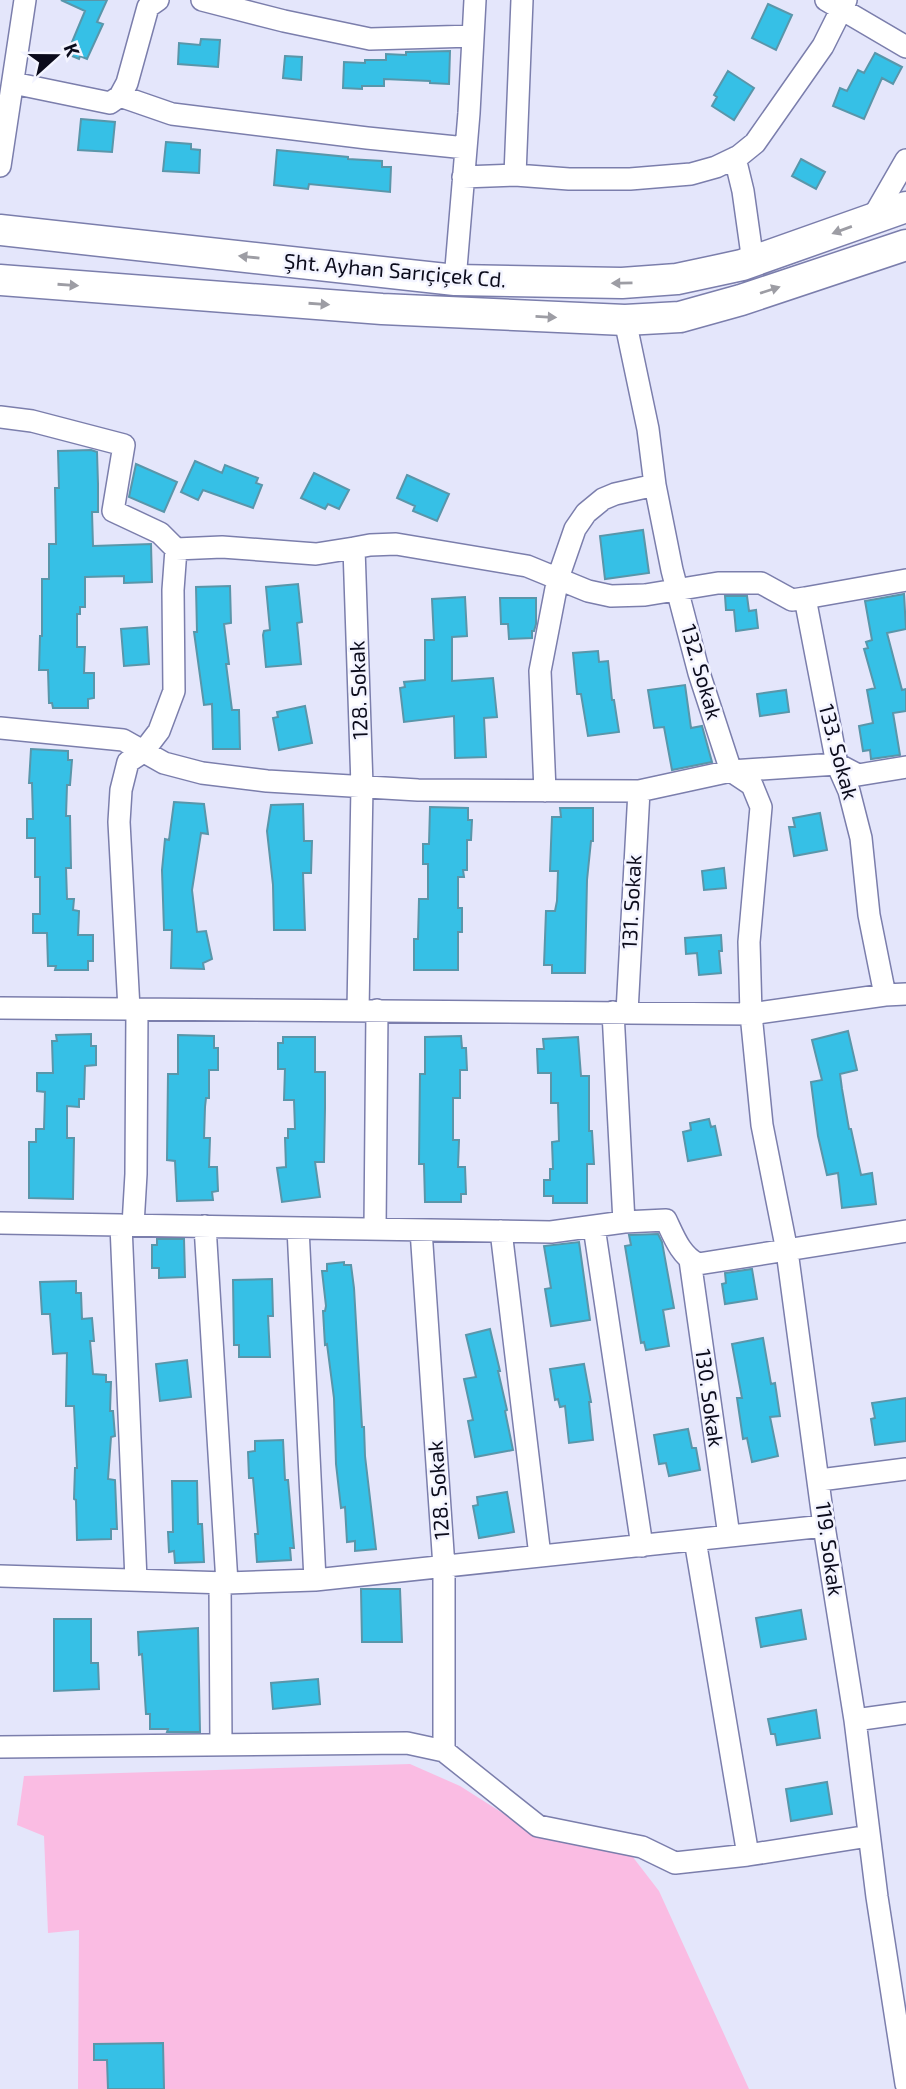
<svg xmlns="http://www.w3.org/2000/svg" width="906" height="2089" font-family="'Exo 2',sans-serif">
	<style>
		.green { fill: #fabce3 }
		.building { fill: #36c0e6; stroke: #5996aa; stroke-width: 2 }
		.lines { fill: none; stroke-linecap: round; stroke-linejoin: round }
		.minor-casing { stroke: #7b7eac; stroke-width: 24 }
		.secondary-casing { stroke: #7b7eac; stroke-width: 33 }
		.minor { stroke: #fff; stroke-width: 21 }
		.secondary { stroke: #fff; stroke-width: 30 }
		.oneway { fill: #9d9da4 }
		.labels { text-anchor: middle; stroke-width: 5; stroke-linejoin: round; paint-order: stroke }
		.street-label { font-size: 21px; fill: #0b0b1b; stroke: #f3f4ff }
	</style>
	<rect width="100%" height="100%" fill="#e4e6fb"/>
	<path class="green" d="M410 1764 460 1786 537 1835 629 1852 659 1891 749 2089H78L79 1930 48 1933 44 1836 17 1825 24 1776Z"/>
	<path class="building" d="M61 0H107L97 22 103 24 87 59 80 56 79 59 67 54 85 11Z
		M768 4 792 15 776 50 752 38Z
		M201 39 220 40 218 67 178 64 179 43 200 45Z
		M450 51 449 84 430 83V81L384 79V86H362V89L343 88 344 62 365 63V60H386V54L406 55V52Z
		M875 53 902 67 893 84 882 78 864 119 833 106 840 88 847 91 858 70 864 73Z
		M285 56 302 57 301 80 283 78Z
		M728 71 754 88 734 120 712 106 717 97 714 95Z
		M81 119 115 122 112 152 78 150Z
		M166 142 191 144V149L200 150 199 173 163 171Z
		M277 150 348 157V159L382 161V167H391L390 192 309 184 308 189 274 185Z
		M801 159 825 172 816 189 792 176Z
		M91 450 97 452 98 484V512H92L93 546 151 544 152 582 124 583V576L85 577V607H80V614H77V647H85L84 673H94V698L88 699V708H53L52 703H49L48 670H39L40 636H42V579H49V544H56L55 488H59L58 451Z
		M195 461 222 473 225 465 258 478 256 483 262 485 253 508 203 490 198 500 181 492Z
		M136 464 177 482 164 512 129 497Z
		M314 473 349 490 339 509 328 504 325 509 301 498Z
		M407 475 449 494 437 521 413 511 415 506 397 498Z
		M643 530 649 573 605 579 600 536Z
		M298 584 302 622 297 623 301 664 266 667 263 635 264 631 270 630 266 587Z
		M230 586 231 623 224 624 229 664H226L232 710H239L240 749H213L212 704 204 705 194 632H197L196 587Z
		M904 594 906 629 887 633 902 690 906 689V711L893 713 900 755 871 759 870 750 863 751 859 726 873 723 867 690 875 688 864 649 868 648 866 642 872 640 865 601Z
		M725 596H747L749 611 756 610 758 628 736 631 734 610H726Z
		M465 597 467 636 452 637V681L493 678 497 717 484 718 486 757 455 758 454 716 404 722 400 688 405 687 404 682 425 680V640H434L432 599Z
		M500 598H536V624L534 631H532V638L509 639 508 624H501Z
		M147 627 149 664 124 666 121 629Z
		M598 651 599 662 608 661 612 700H614L619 732 588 736 581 694H577L573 653Z
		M685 685 691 728 702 726 712 762 672 770 664 727 654 728 648 690Z
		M786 690 789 712 760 716 757 694Z
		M305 706 312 743 279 750 273 718 278 717 277 712Z
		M31 749 68 751V760H72L70 785H67L66 816H70L71 868H66L67 899H74L73 910 79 911 78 935H93V961H88V970H55L56 966H48L47 933H33V914H40V877H35V838H27V819H33L32 783H29Z
		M174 802 204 804 208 834 201 833 192 890 197 932 206 931 212 959 203 963 204 969 171 968 172 930H164L162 870 165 839 169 840Z
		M303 804 304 841H312L311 873H303L305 930H274L273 885 267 831 271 805Z
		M430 807 468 808V820H472L471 840H467V870H463L464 877H458V908H462V932H458V970H414V939H418L419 899H428V864H423V844H429Z
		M560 808H593V841H591L587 880 585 973H552V965H544L546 911H555L557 901 558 871H550L552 817H561Z
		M820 813 827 850 794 856 789 827H795L793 818Z
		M724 868 726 888 704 890 702 871Z
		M721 935 722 951H719L721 973 699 975 697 953 686 954 685 938Z
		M848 1031 857 1070 840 1074 842 1089 849 1129H851L861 1175 872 1173 876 1204 842 1208 838 1173 827 1175 818 1136 811 1082 822 1080 812 1040Z
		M91 1034V1046H96V1065L85 1066 84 1099H79V1107L67 1106V1138H74L73 1199 29 1198V1142H36V1129H44L45 1092 37 1091V1073H53L52 1041H57L56 1035Z
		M178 1035 214 1036V1048H218V1070H209V1098H206L205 1107 204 1138H210L209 1167H217L218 1191 212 1192 213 1200 177 1201 175 1161 167 1160 168 1074H178Z
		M461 1036 462 1048H466L467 1070H460V1098H453V1140H459L458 1167H465L466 1194H461V1202H425L424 1164H419L420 1074H425V1037Z
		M283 1037H315V1072H325V1108L324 1162H315L320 1197 282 1202 277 1168 286 1167 285 1138H288V1129H295L294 1100H284L285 1069H278V1043H283Z
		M578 1037 581 1076H589V1131H592L594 1164H587V1203H553V1196H544V1180H550V1169H553L552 1142 559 1141 558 1103H551V1073H538L537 1049H544L543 1039Z
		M709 1119 711 1127 715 1126 721 1155 688 1161 683 1132 691 1130 690 1123Z
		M658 1234 662 1242 674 1308 663 1310 669 1346 646 1350 644 1342 641 1343 625 1246 631 1245 629 1235Z
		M157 1239H184L185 1277 159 1278V1268H152V1245H157Z
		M579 1242 590 1320 551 1326 545 1289 551 1288 544 1246Z
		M344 1262V1265H351L354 1288 362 1427H364L365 1456 376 1549 355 1551V1541L347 1542 345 1507 341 1508 336 1464 334 1398 327 1344 325 1345 323 1311H325L326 1306 322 1271H327V1264Z
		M752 1269 757 1299 725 1304 722 1284 726 1283 725 1273Z
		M272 1279 273 1316H268L270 1357H239V1345H234L233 1280Z
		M76 1281V1293H81L82 1319 92 1318 94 1341H90L93 1374 106 1375V1382H111L110 1411H113L115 1436 111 1437 108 1479 115 1480 117 1529H111V1539L77 1540 76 1500 74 1499 75 1468H77L74 1406H66L67 1353 53 1354 50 1314H42L40 1282Z
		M490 1329 500 1371H498L507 1410 505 1411 513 1450 475 1457 468 1421 473 1420 464 1379 476 1377 466 1335Z
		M763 1338 771 1384 775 1383 780 1416 770 1417 778 1456 752 1462 747 1438 743 1439 737 1398H742L732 1344Z
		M187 1360 191 1397 160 1401 156 1364Z
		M584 1364 591 1402H589L593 1440 569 1443 565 1406 560 1407 558 1399 555 1400 550 1369Z
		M906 1398V1441L875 1445 871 1419 875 1418 872 1403Z
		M688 1429 692 1448H696L700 1470 669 1476 666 1463 659 1464 654 1435Z
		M283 1440 285 1480H288L294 1548H290L291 1560 257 1562 255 1534H258L253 1478H249L248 1452 255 1451V1441Z
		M172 1481H197L198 1524H202L204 1562 175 1563 174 1551 169 1552 168 1532H173Z
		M507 1492 514 1532 479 1538 473 1506 478 1505 477 1497Z
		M361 1589H400L402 1642H362Z
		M801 1610 806 1639 761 1647 756 1618Z
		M54 1619H91V1663H98L99 1689 54 1691Z
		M198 1628 200 1732H167L168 1729H150V1714H146L142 1654 139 1655 138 1632Z
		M318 1679 320 1704 273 1709 271 1683Z
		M816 1710 820 1738 777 1745 775 1734H771L768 1719Z
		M827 1782 832 1814 791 1821 786 1789Z
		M163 2043 164 2089H108L107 2060H94V2044Z"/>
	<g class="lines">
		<g class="minor-casing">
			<path id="minor" d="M202 0 284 21 370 39 473 36
				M826 0 906 47
				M13 83 110 103 120 96 127 83 148 7 158 0
				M120 96 172 114 367 138 466 148
				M735 158 743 191 753 262
				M0 166 25 0
				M515 175 522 0
				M463 177 515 175 569 179H630L691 174 716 167 739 156 755 143 823 46 846 0
				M872 219 906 160
				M455 280 469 113 475 0
				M625 320 648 429 655 485 672 570 699 673 731 771 752 785 761 807 749 942 751 1014 762 1125 787 1251 824 1526 855 1720 877 1897 906 2084
				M0 417 32 421 124 445 113 511 160 533 176 549 173 590 174 691 159 731 143 752 128 762 121 790 119 822 129 1009
				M354 548 370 545 396 544 527 566 588 591 611 596 645 595 718 583H761L792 600 805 598 837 764 849 791 861 838 869 915 885 995
				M176 549 222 547 316 554 354 548 362 786 358 1010
				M805 598 906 580
				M0 728 123 740 164 763 202 773 267 781 418 790 639 791 731 771 837 764 858 775 906 767
				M545 791 540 671 558 578 575 529 586 513 603 499 615 494 655 485
				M0 1008 751 1014 885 995 906 994
				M613 1012 624 1222
				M627 1012 639 791
				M0 1223 551 1232 624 1222 666 1220C674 1237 681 1256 698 1264L906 1231
				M121 1225 136 1580
				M133 1225 136 1174 137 1009
				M205 1226 227 1583
				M594 1227 642 1546
				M298 1228 315 1580
				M375 1229 377 1010
				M421 1230 444 1567V1751
				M501 1231 540 1556
				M690 1260 729 1536
				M820 1480 906 1469
				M695 1540 748 1855
				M0 1576 227 1583 315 1580 824 1526
				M220 1583 221 1745
				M855 1720 906 1713
				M0 1747 407 1743 444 1751 538 1826 642 1847 675 1863 748 1855 869 1836"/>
		</g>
		<g class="secondary-casing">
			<path id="secondary" d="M0 230 455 280 622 283 677 279 742 265 906 207
				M0 280 382 309 625 320 680 317 741 300 906 245"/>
		</g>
		<use href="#minor" class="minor"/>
		<use href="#secondary" class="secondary"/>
	</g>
	<defs><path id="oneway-solid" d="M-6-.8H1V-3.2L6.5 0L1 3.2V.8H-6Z" transform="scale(1.75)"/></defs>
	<g class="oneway">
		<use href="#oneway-solid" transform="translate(842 230) rotate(160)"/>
		<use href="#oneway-solid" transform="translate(249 257) rotate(-174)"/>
		<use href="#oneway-solid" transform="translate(622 283) rotate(179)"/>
		<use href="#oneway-solid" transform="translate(68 285) rotate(4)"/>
		<use href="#oneway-solid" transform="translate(770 290) rotate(-18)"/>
		<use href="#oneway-solid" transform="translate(319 304) rotate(4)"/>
		<use href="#oneway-solid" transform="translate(546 317) rotate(3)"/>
	</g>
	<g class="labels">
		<g class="street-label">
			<text transform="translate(395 271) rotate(5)" y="7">Şht. Ayhan Sarıçiçek Cd.</text>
			<text transform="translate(701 672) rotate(74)" y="7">132. Sokak</text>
			<text transform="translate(359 690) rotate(-92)" y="7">128. Sokak</text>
			<text transform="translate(838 752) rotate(75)" y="7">133. Sokak</text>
			<text transform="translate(632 902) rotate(-87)" y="7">131. Sokak</text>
			<text transform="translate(709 1398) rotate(82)" y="7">130. Sokak</text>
			<text transform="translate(439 1490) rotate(-94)" y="7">128. Sokak</text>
			<text transform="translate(829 1549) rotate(82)" y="7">119. Sokak</text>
		</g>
	</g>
	<g transform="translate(56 56) rotate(69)" stroke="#f3f4ff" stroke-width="5" paint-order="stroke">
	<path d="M0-5L12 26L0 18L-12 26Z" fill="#0b0b1b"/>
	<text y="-10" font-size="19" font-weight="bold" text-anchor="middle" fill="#0b0b1b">K</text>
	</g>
</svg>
